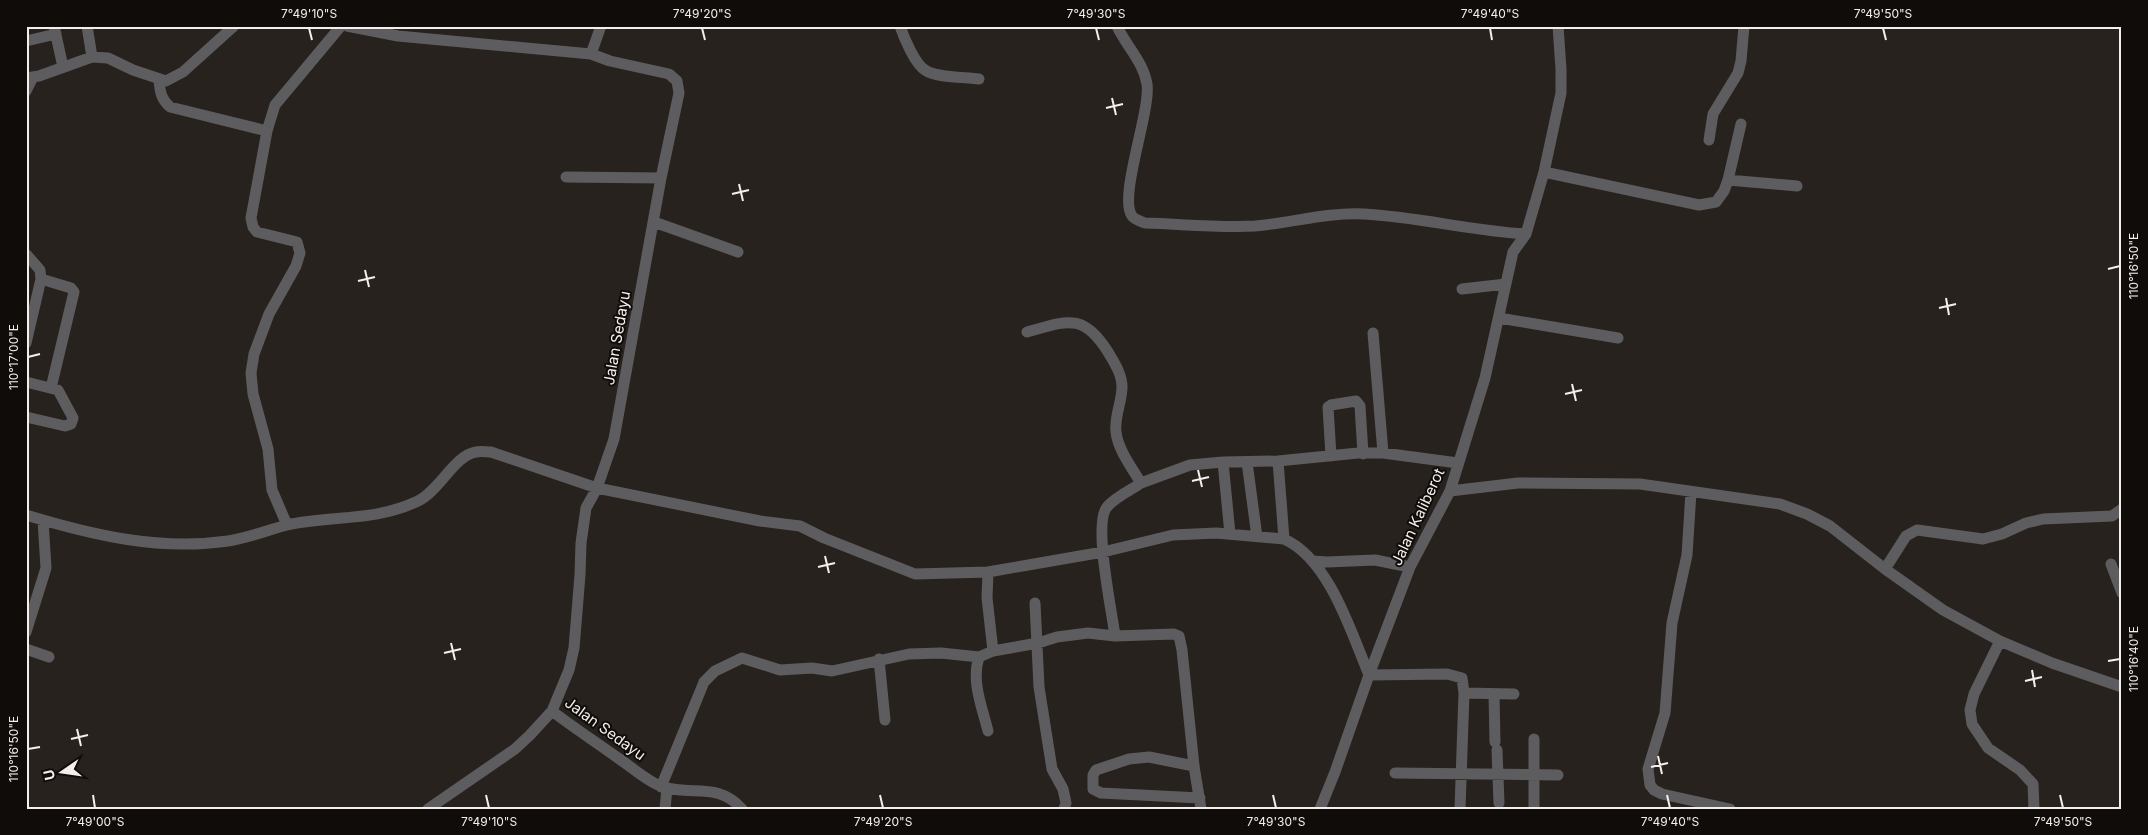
<svg xmlns="http://www.w3.org/2000/svg" width="2148" height="835" font-family="Inter,sans-serif">
	<style>
		.lines { fill: none; stroke-linecap: round; stroke-linejoin: round }
		.minor { stroke: #5d5d60; stroke-width: 11 }
		.ticks { fill: none; stroke: #f4efed; stroke-width: 2 }
		.labels { text-anchor: middle; stroke-width: 4; stroke-linejoin: round; paint-order: stroke }
		.street-label { font-size: 15px; fill: #f4efed; stroke: #0f0c0a }
		.neatline { fill: none; stroke: #f4efed; stroke-width: 2 }
		.ticks-label { font-size: 12px; text-anchor: middle; fill: #f4efed }
	</style>
	<rect width="100%" height="100%" fill="#28221e"/>
	<g class="lines">
		<path class="minor" d="M54 26 63 67
			M87 26 92 57
			M347 26 398 36 591 54 610 61 669 74 677 81 679 93 661 178 614 439 597 488 586 508 581 543 580 575 574 648 569 670 552 711 530 735 515 749 428 809
			M900 26C904 38 915 64 925 70 936 78 965 77 979 79
			M1117 26C1126 46 1143 61 1147 84 1151 111 1118 197 1132 216 1135 220 1140 221 1145 223 1181 224 1219 228 1255 226 1292 223 1327 212 1364 214 1419 217 1472 231 1526 234
			M26 41 56 34
			M591 54 601 26
			M26 78 39 76 92 57 108 58 133 70 166 81 183 72 234 26
			M159 80C160 92 161 99 170 107L267 131
			M26 91 33 77
			M1709 140 1713 114 1738 73 1741 61 1744 26
			M1544 172 1699 205 1716 202 1724 191 1728 180 1797 186
			M566 177 661 178
			M1728 180 1741 124
			M654 222 738 252
			M26 254 40 270 41 279 26 343
			M41 279 71 288 74 292 51 388
			M1462 289 1506 284
			M1499 318 1618 338
			M1027 332C1067 321 1083 312 1108 352 1114 362 1122 374 1122 387 1122 402 1114 417 1116 432 1118 450 1132 468 1141 483L1190 465 1223 462 1278 461 1358 453H1383L1458 463
			M1373 333 1383 453
			M26 382 58 390 73 418 71 424 65 426 26 417
			M1331 456 1328 407 1331 405 1356 401 1360 406 1363 454
			M1278 461 1284 539
			M1223 462 1230 534
			M1247 462 1257 537
			M1450 491 1518 483 1640 484 1780 504 1807 514 1830 526 1885 569 1943 610 2000 641 2052 663 2122 687
			M1691 492 1687 555 1672 623 1665 713 1648 769 1650 785 1654 790 1662 794 1730 809
			M26 515C92 535 159 551 228 541 248 538 268 530 287 525L272 490 268 449 253 394 251 373 254 354 269 314 296 266 300 253 297 242 257 232 253 227 251 218 267 131 275 105 341 26
			M287 525C333 515 374 522 418 501 439 491 455 455 476 452 481 451 486 452 491 452L597 488 760 521 800 526 824 538 915 574 988 572 1103 552 1173 535 1216 533 1284 539C1329 559 1351 632 1369 675L1447 674 1462 678 1464 693 1460 809
			M1312 561 1327 562 1375 560 1410 567
			M2111 564 2122 593
			M1885 569 1906 536 1917 530 1983 539 2002 534 2026 523 2043 519 2112 516 2122 509
			M988 572 987 598 993 651 1038 643 1057 637 1088 633 1115 636 1174 634 1179 636 1182 650 1194 766 1201 809
			M1035 603 1039 687 1052 769 1063 789 1066 803 1064 809
			M26 632 46 568 43 520
			M1115 636C1112 612 1093 523 1107 507 1115 497 1131 490 1141 483
			M2000 641 1974 694 1970 710 1972 724 1988 748 2020 770 2033 784 2034 809
			M26 649 49 657
			M979 657C971 681 982 707 988 731
			M879 659 885 720
			M1464 693 1514 694
			M1494 694 1495 742
			M552 711C574 728 596 742 618 758 632 767 647 782 663 787 693 796 718 782 742 809
			M1534 739V808
			M1497 750 1499 803
			M1194 766 1149 757 1129 759 1096 770 1093 775V789L1101 793 1200 798
			M1395 773 1558 775
			M661 787 704 682 715 671 742 658 780 670 812 668 832 671 909 654 941 653 979 657 993 651
			M665 809 667 788
			M1320 809 1335 772 1369 675 1410 567 1450 491 1485 378 1513 252 1526 234 1544 172 1561 93V69L1558 26"/>
	</g>
	<path class="ticks" d="M309 28 312 40M702 28 705 40M1096 28 1099 40M1490 28 1492 40M1883 28 1886 40M1112 98 1116 115M1106 108 1123 104M739 184 743 201M732 194 749 190M2108 269 2120 266M365 270 369 287M358 281 375 277M1946 298 1949 315M1939 308 1956 304M28 357 40 354M1572 384 1576 401M1565 394 1582 390M1198 470 1202 487M1192 481 1209 477M825 556 829 573M818 567 835 563M451 643 455 660M444 653 461 649M2108 661 2120 659M2032 670 2035 687M2025 681 2042 677M77 729 81 746M71 739 88 735M28 749 40 747M1658 756 1662 774M1651 767 1668 763M93 795 95 808M486 795 489 808M880 795 883 808M1273 795 1276 808M1667 795 1670 808M2060 795 2063 808"/>
	<g class="labels">
		<g class="street-label">
			<text transform="translate(617 338) rotate(-80)" y="5">Jalan Sedayu</text>
			<text transform="translate(1418 517) rotate(-65)" y="5">Jalan Kaliberot</text>
			<text transform="translate(605 729) rotate(36)" y="5">Jalan Sedayu</text>
		</g>
	</g>
	<rect width="2148" height="835" fill="none" stroke="#0f0c0a" stroke-width="55"/>
	<g transform="translate(62 772) rotate(257)" stroke="#0f0c0a" stroke-width="4" paint-order="stroke">
	<path d="M0-4L9 19L0 12L-9 19Z" fill="#f4efed"/>
	<text y="-8" font-size="14" font-weight="bold" text-anchor="middle" fill="#f4efed">U</text>
	</g>
	<rect x="28" y="28" width="2092" height="780" class="neatline"/>
	<g class="ticks-label">
		<text x="309" y="18">7°49'10"S</text>
		<text x="702" y="18">7°49'20"S</text>
		<text x="1096" y="18">7°49'30"S</text>
		<text x="1490" y="18">7°49'40"S</text>
		<text x="1883" y="18">7°49'50"S</text>
		<text transform="translate(2134 266) rotate(-90)" y="4">110°16'50"E</text>
		<text transform="translate(14 357) rotate(-90)" y="4">110°17'00"E</text>
		<text transform="translate(2134 659) rotate(-90)" y="4">110°16'40"E</text>
		<text transform="translate(14 749) rotate(-90)" y="4">110°16'50"E</text>
		<text x="95" y="826">7°49'00"S</text>
		<text x="489" y="826">7°49'10"S</text>
		<text x="883" y="826">7°49'20"S</text>
		<text x="1276" y="826">7°49'30"S</text>
		<text x="1670" y="826">7°49'40"S</text>
		<text x="2063" y="826">7°49'50"S</text>
	</g>
</svg>
